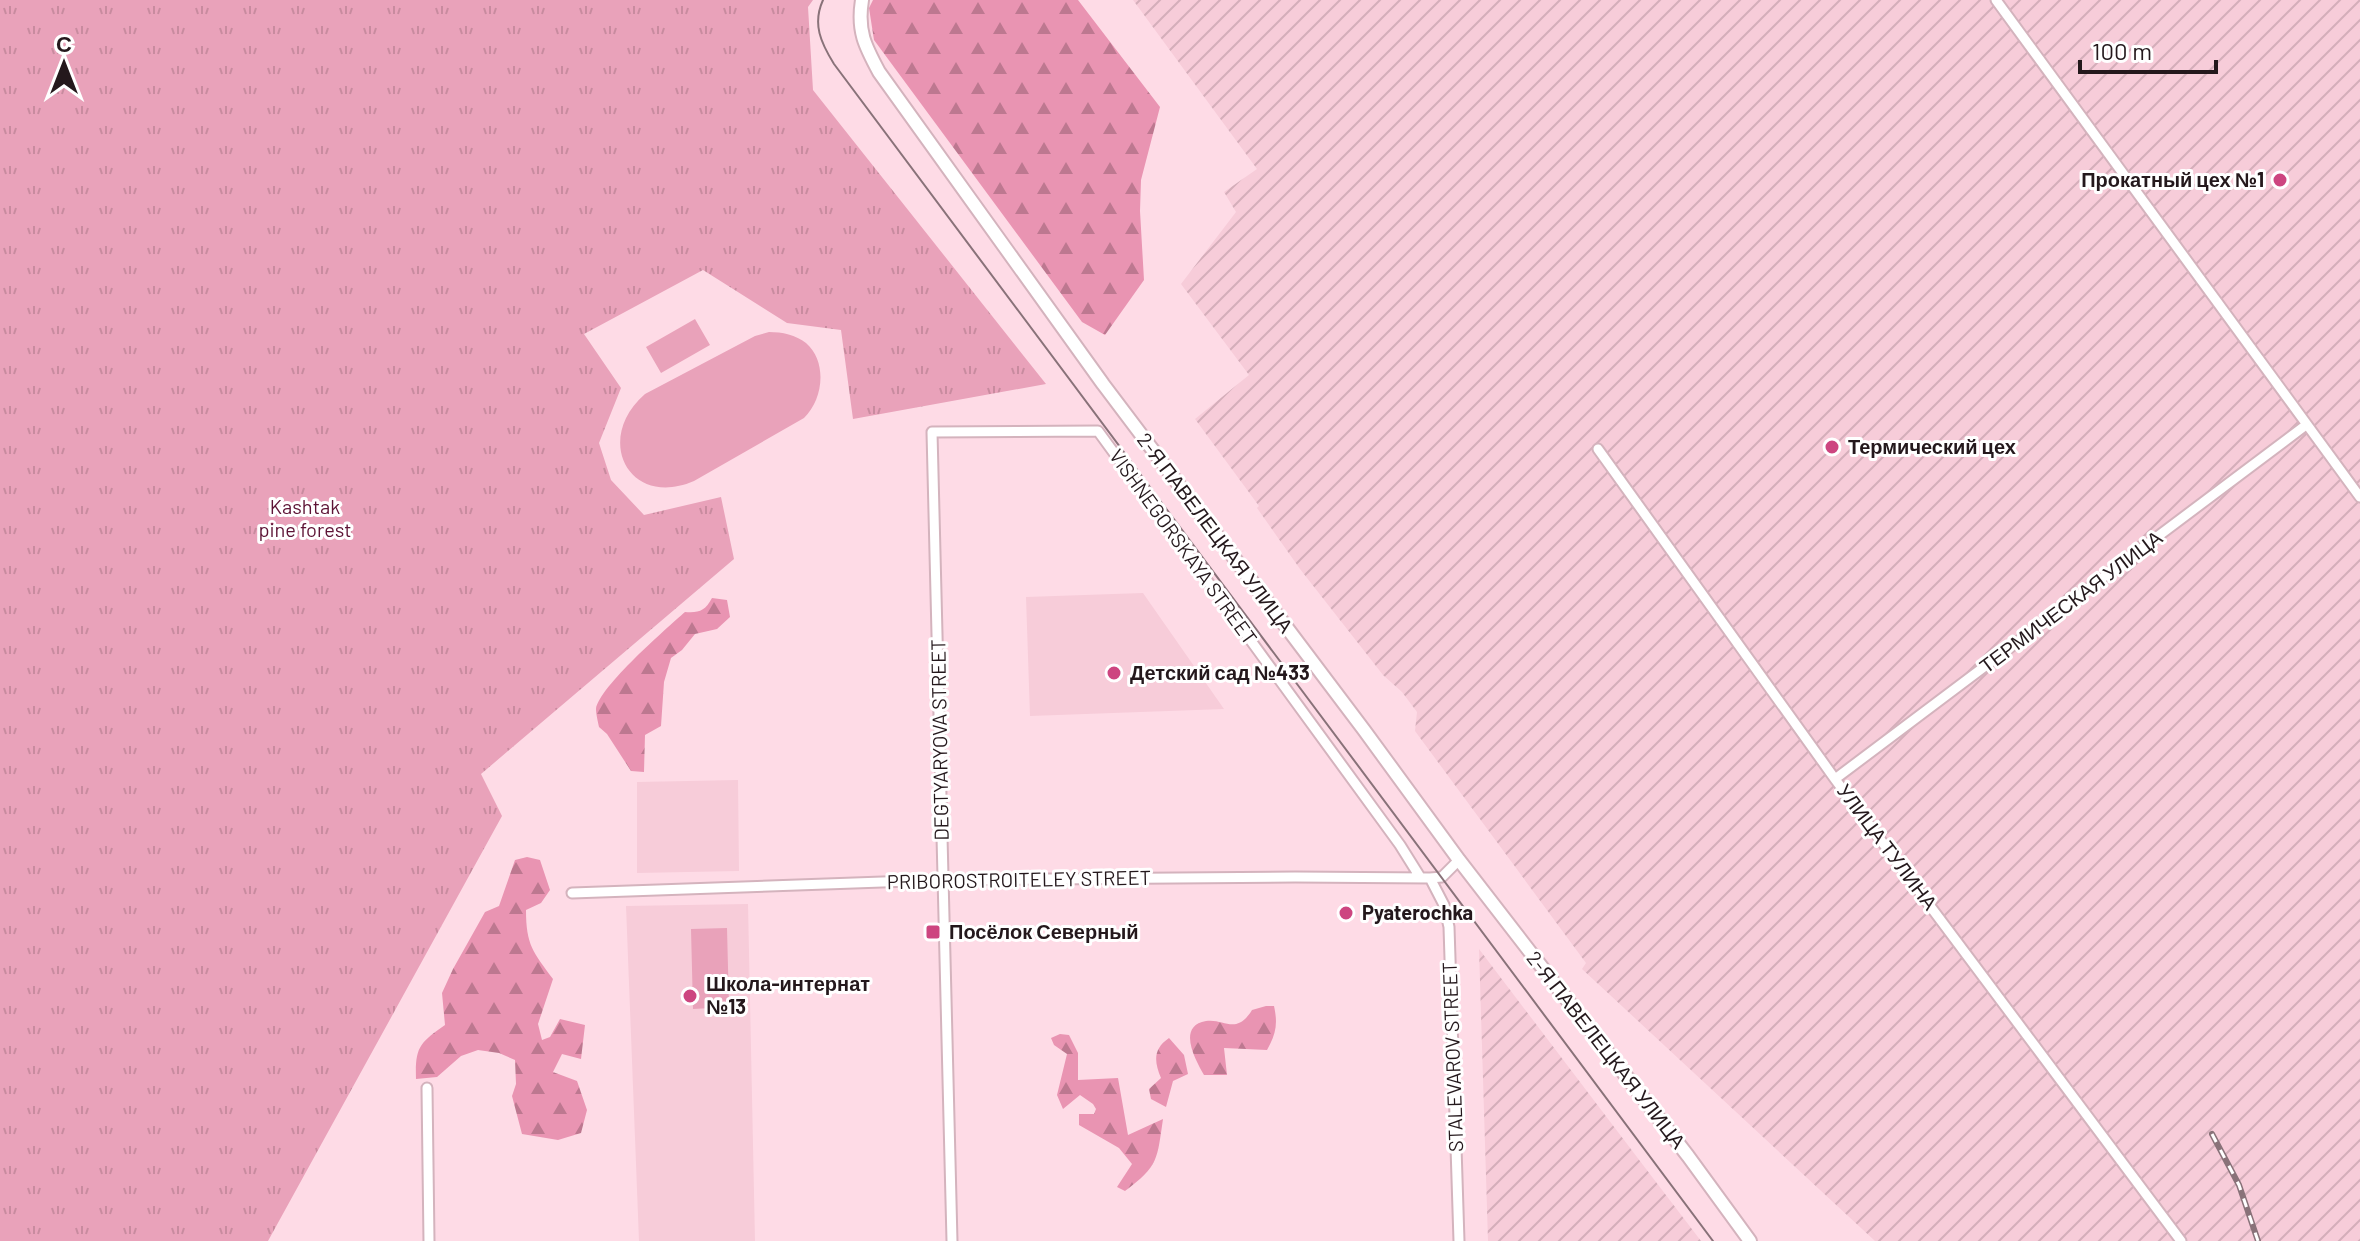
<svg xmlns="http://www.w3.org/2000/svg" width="2360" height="1241" font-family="Barlow,sans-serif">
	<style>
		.built { fill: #f7ccd9 }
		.industrial { fill: url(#industrial-furrows) }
		.grass { fill: #e9a2ba }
		.forest { fill: url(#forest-firs) }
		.park { fill: url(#park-tufts) }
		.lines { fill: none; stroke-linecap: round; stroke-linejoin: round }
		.minor-casing { stroke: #d4b3bd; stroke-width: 13 }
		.major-casing { stroke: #d4b3bd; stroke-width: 16 }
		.minor { stroke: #fff; stroke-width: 9 }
		.major { stroke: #fff; stroke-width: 12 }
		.tram { stroke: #897279; stroke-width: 2 }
		.rail-casing { stroke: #897279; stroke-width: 6 }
		.rail { stroke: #fff; stroke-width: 3; stroke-dasharray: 9; stroke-linecap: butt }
		.poi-dot { fill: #cd4580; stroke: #fff; stroke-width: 3 }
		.labels { text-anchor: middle; stroke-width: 6; stroke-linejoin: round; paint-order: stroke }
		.poi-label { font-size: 20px; font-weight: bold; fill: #24181c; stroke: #fff; text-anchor: start }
		.park-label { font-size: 20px; fill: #5d1335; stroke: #fff }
		.street-label { font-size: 20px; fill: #24181c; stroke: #fff }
	</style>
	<defs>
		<pattern id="industrial-furrows" width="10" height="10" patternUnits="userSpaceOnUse" patternTransform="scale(2)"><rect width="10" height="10" fill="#f7ccd9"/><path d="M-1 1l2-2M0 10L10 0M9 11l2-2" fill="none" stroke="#d4aeba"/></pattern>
		<pattern id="forest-firs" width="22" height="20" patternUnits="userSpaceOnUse" patternTransform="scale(2)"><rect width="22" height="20" fill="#e994b2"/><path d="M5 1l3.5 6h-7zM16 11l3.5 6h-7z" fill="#bd7890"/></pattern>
		<pattern id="park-tufts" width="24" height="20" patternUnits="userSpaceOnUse" patternTransform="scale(2)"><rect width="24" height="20" fill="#e9a2ba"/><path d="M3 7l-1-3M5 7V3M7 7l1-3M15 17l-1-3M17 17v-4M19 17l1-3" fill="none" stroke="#c88b9f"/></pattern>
	</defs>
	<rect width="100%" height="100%" fill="#fedbe6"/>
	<path class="built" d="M1143 593 1224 709 1030 716 1026 597Z
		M738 780 739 871 637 873V782Z
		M748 904 755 1241H639L626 906Z"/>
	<path class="industrial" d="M1133 0H2360V1241H1875L1582 969 1586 963 1415 731 1417 712 1402 692 1383 675 1300 569 1257 508 1259 506 1195 419 1249 375 1181 284 1236 212 1224 192 1257 169Z
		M1479 949 1643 1165 1701 1241H1488Z"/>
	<path class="grass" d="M695 319 710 345 661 373 646 347Z
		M769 332C782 332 796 335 806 343 828 362 823 400 804 418L694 481C629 509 593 439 645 394L755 336Z
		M727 928 729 1007 693 1009 691 929Z"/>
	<path class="forest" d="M873 0H1078L1160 107 1141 180 1140 211 1144 280 1105 335 1082 322 874 40 869 8Z
		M712 598 727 600 730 617 717 629 695 634 682 650 671 658 664 682 661 726 645 735 644 772 631 771 607 734 599 727C598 722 596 714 596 709 599 687 667 628 685 612 699 613 705 611 712 598Z
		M527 857 540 860 550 890 541 903 526 910C526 945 533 952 553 979L538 1024 542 1040 550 1037 560 1019 585 1025 581 1059 562 1054 553 1072 577 1081 587 1110 581 1133 558 1140 522 1134 512 1096 516 1084 515 1060 499 1053 478 1050 461 1056 437 1077 416 1079C415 1048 419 1043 445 1025L442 993 453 969 485 912 499 906 515 860Z
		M1266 1006H1274C1278 1024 1276 1034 1267 1050L1224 1048 1227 1075H1204C1196 1061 1176 1026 1206 1021 1224 1018 1236 1036 1252 1010Z
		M1060 1034 1069 1035 1078 1053V1080L1118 1078 1128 1135 1163 1119C1157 1159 1159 1166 1125 1191L1117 1187 1132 1164 1119 1148 1079 1125V1114H1094L1096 1109 1093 1104 1080 1095 1063 1109 1057 1095 1067 1054 1054 1045 1051 1038Z
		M1169 1038 1184 1055 1188 1074 1173 1081 1166 1107 1151 1099 1149 1089 1161 1078C1154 1061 1153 1049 1169 1038Z"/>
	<path class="park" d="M0 0H813L808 7 813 90 1046 384 853 419 841 330 787 323 703 270 584 334 621 388 599 443 611 480 644 515 721 497 734 559 481 774 502 816 268 1241H0Z"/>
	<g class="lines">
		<g class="minor-casing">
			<path id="minor" d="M1996 0 2360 497
				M1598 449 1835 779 2181 1241
				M1835 779 2306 425
				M1430 878 1444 905 1449 927 1459 1241
				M572 893 939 880 1295 877 1430 878 1442 877 1459 860
				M427 1088 429 1241
				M952 1241 932 432 1098 431 1400 845 1420 877"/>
		</g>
		<g class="major-casing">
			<path id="major" d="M862 0C857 31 865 46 879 72L1103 384 1364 730 1459 860 1688 1156 1750 1241"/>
		</g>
		<use href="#minor" class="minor"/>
		<use href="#major" class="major"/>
		<path class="tram" d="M823 0C812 24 821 43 834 64 1126 457 1421 848 1713 1241"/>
		<g class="rail-casing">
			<path id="rail" d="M2212 1134 2239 1185 2258 1241"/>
		</g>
		<use href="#rail" class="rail"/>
	</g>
	<g class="poi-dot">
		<circle cx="2280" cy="180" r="8"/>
		<circle cx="1832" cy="447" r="8"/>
		<circle cx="1114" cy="673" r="8"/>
		<circle cx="1346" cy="913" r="8"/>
		<rect x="925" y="924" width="16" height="16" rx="4"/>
		<circle cx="690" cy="996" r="8"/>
	</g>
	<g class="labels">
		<g class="poi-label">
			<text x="2264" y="187" text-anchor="end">Прокатный цех №1</text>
			<text x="1848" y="454">Термический цех</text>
			<text x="1130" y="680">Детский сад №433</text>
			<text x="1362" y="920">Pyaterochka</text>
			<text x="949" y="939">Посёлок Северный</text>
			<text x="706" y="991">Школа-интернат<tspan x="706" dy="23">№13</tspan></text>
		</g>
		<g class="park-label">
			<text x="305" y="514">Kashtak<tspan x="305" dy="23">pine forest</tspan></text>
		</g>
		<g class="street-label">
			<text transform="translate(1215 533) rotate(53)" y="7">2-Я ПАВЕЛЕЦКАЯ УЛИЦА</text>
			<text transform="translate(1183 547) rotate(54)" y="7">VISHNEGORSKAYA STREET</text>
			<text transform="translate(2071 602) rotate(-37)" y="7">ТЕРМИЧЕСКАЯ УЛИЦА</text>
			<text transform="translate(940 740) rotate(-91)" y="7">DEGTYARYOVA STREET</text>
			<text transform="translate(1887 847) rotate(53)" y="7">УЛИЦА ТУЛИНА</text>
			<text transform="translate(1019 880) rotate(-1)" y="7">PRIBOROSTROITELEY STREET</text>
			<text transform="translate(1606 1050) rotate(52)" y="7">2-Я ПАВЕЛЕЦКАЯ УЛИЦА</text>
			<text transform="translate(1453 1057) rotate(-92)" y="7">STALEVAROV STREET</text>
		</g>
	</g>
	<g transform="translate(64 64)" stroke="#ffffff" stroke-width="6" paint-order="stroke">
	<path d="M0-6L14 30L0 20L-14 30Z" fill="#24181c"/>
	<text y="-12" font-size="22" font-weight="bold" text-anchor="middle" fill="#24181c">С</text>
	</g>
	<path d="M2080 60v12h136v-12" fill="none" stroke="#24181c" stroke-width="4"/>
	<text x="2092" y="60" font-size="24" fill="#24181c" stroke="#ffffff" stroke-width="6" paint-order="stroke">100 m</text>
</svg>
